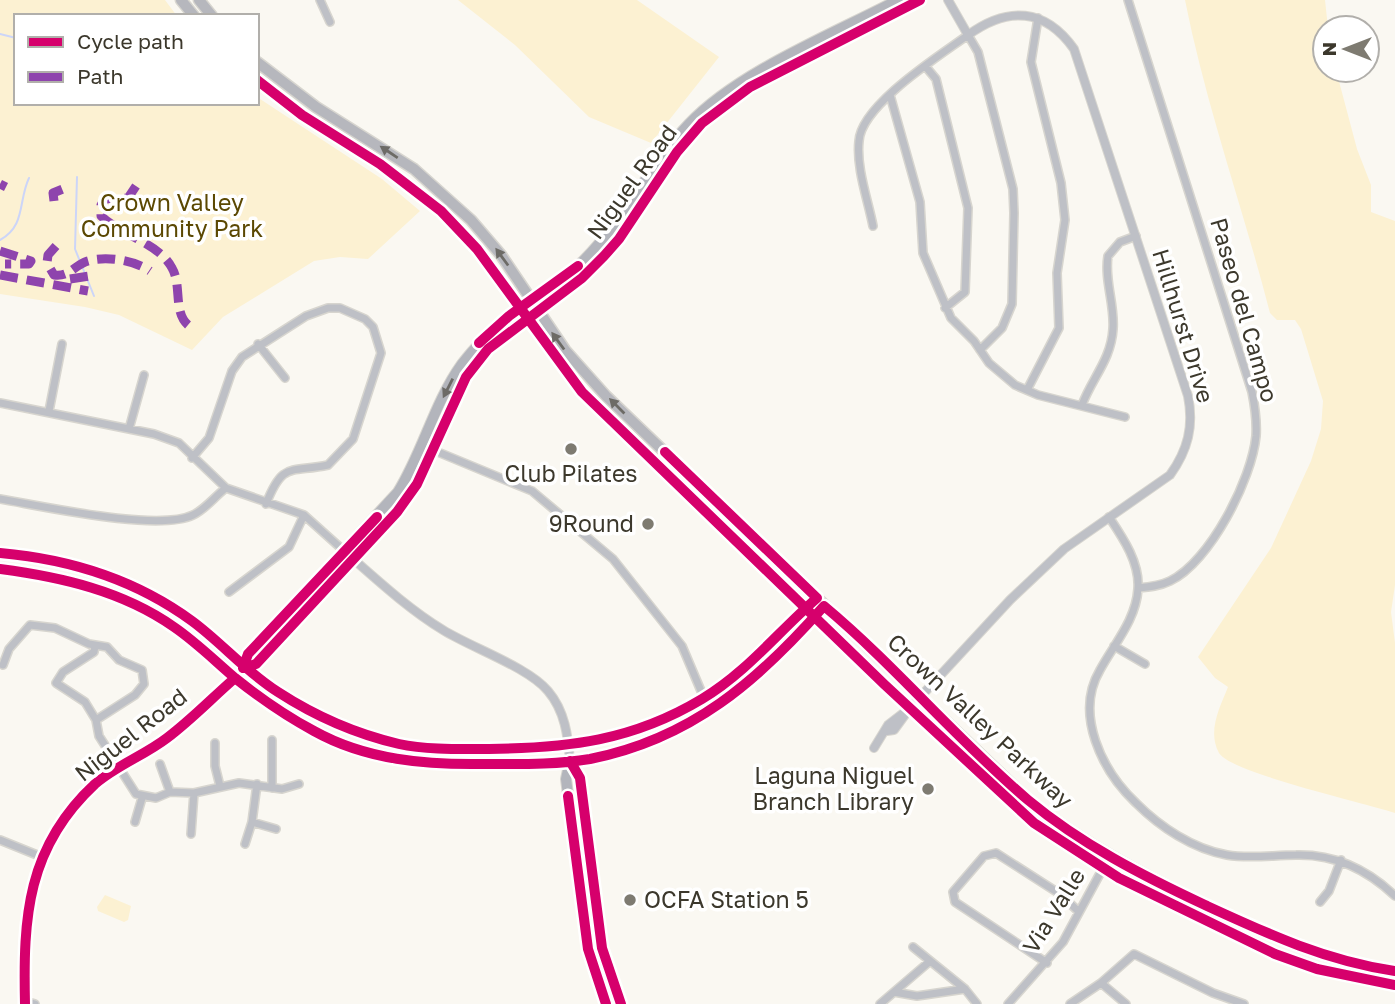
<svg xmlns="http://www.w3.org/2000/svg" width="1395" height="1004" font-family="'Golos Text',sans-serif">
	<style>
		.green { fill: #fcf1d2 }
		.lines { fill: none; stroke-linecap: round; stroke-linejoin: round }
		.stream { stroke: #ccd5f8; stroke-width: 2 }
		.minor-casing { stroke: #d7d5cf; stroke-width: 10 }
		.tertiary-casing { stroke: #d7d5cf; stroke-width: 10 }
		.secondary-casing { stroke: #d7d5cf; stroke-width: 12 }
		.primary-casing { stroke: #d7d5cf; stroke-width: 13 }
		.minor { stroke: #bec0c6; stroke-width: 7 }
		.tertiary { stroke: #bec0c6; stroke-width: 8 }
		.secondary { stroke: #b3b5bc; stroke-width: 10 }
		.primary { stroke: #b6b7bd; stroke-width: 10 }
		.quiet { stroke: #8e44ad; stroke-width: 9; stroke-dasharray: 18 9; stroke-linecap: butt }
		.cycleway-casing { stroke: #fff; stroke-width: 15 }
		.cycleway { stroke: #d6006c; stroke-width: 10 }
		.oneway { fill: #6d6b66 }
		.oneway2 { fill: #6c6a66 }
		.poi-dot { fill: #7e7b71; stroke: #fff; stroke-width: 2.5 }
		.labels { text-anchor: middle; stroke-width: 7; stroke-linejoin: round; paint-order: stroke }
		.street-label { font-size: 23px; fill: #3c382c; stroke: #fff }
		.park-label { font-size: 23px; fill: #5b4802; stroke: #fff }
		.poi-label { font-size: 23px; fill: #3c382c; stroke: #fff; text-anchor: end }
	</style>
	<rect width="100%" height="100%" fill="#faf8f2"/>
	<path class="green" d="M0 0H165L177 16H16V103H257V97L382 179 420 211 368 259 340 257 314 261 223 317 192 350 119 315 85 307 0 294Z
		M458 0H637L719 57 651 143 589 117 515 45Z
		M1185 0H1325L1328 28H1325V70H1336L1357 149 1371 185V212L1395 221V585L1391 612 1395 643V813C1366 803 1231 773 1219 753 1207 731 1220 707 1228 687L1215 678 1198 657 1271 548 1311 461 1321 429 1323 401 1301 329 1295 320H1277L1270 313C1243 208 1206 106 1185 0Z
		M105 895 131 906 128 920 124 922 98 911 97 907Z"/>
	<g class="lines">
		<path class="stream" d="M0 34 16 38
			M77 177 75 249 94 296
			M0 240C26 226 18 201 29 178"/>
		<g class="minor-casing">
			<path id="minor" d="M320 0 330 22
				M1128 0 1252 392C1255 407 1257 421 1256 436 1252 479 1210 562 1170 581 1160 586 1149 587 1138 588
				M926 67 936 79 968 208 965 292 945 308
				M890 95 920 202 923 253 951 318 974 341 989 363 1015 385 1038 395 1125 417
				M873 226C868 200 856 168 859 141 861 105 939 56 968 35L978 52 1013 189 1014 213 1012 304 1002 328 980 350
				M258 344 285 378
				M1027 390 1059 328 1057 273 1065 220 1061 183 1031 62 1038 18
				M0 403 154 434 179 443 226 488 304 515 343 550
				M1082 405C1092 378 1111 360 1113 329 1115 305 1104 280 1108 256L1120 242 1136 236
				M49 411 62 344
				M129 429 144 375
				M433 450 532 491 613 559 682 646 704 698
				M192 458 209 438 232 371 242 357 306 316 328 308H340L365 319 373 327 381 353 353 439 328 465C290 473 283 461 266 504
				M0 499C42 506 158 532 193 515 206 509 215 496 226 488
				M1109 517C1123 538 1140 563 1138 589 1136 620 1114 644 1100 670 1074 714 1102 771 1136 803 1160 827 1193 849 1227 855 1250 859 1273 855 1296 855 1335 854 1367 869 1395 896
				M229 592 289 547 304 515
				M95 646 94 652 63 672 56 683 85 702 96 720 99 736 136 794 156 798 170 792 194 793 239 783 282 789 299 784
				M1114 646 1145 664
				M3 665 9 649 30 625 55 628 89 644 107 647 119 660 142 670 144 684 135 695 96 720
				M272 740V788
				M215 743V766L220 786
				M160 764 170 792
				M135 822 142 798
				M252 822 276 829
				M191 834 194 793
				M0 840 42 857
				M245 844 252 822 257 784
				M1320 902 1329 891 1341 860
				M913 947 965 989 977 1004
				M1047 963 955 902 953 892 984 856 996 853 1060 894 1078 911
				M1101 983 1126 1004
				M894 992 917 996 965 989
				M25 1001 35 1004
				M880 1004 929 962
				M1008 1004 1063 942 1103 868
				M1070 1004 1101 983 1134 954 1213 993 1244 1004"/>
		</g>
		<g class="tertiary-casing">
			<path id="tertiary" d="M343 550C375 578 407 608 443 630 472 648 528 667 548 691 565 711 568 736 570 761
				M887 731 894 730 910 708 1010 600 1064 549 1170 475C1188 450 1194 426 1188 396L1074 49C1045 8 1008 6 968 35L948 0
				M874 748 888 725 910 708"/>
		</g>
		<g class="secondary-casing">
			<path id="secondary" d="M243 668 256 664 397 512 417 484 466 377 488 349 582 278 604 256 619 239 677 152 702 123 750 87 920 0
				M570 761 580 778 602 948 621 1004
				M570 761 566 779 588 949 606 1004
				M25 1004C23 906 28 828 118 767 132 757 149 751 164 740 192 721 221 693 243 668L248 654 398 492C423 452 434 403 462 364 483 336 510 314 539 293 554 283 570 274 582 262 624 221 648 167 689 124 738 72 833 34 898 0"/>
		</g>
		<g class="primary-casing">
			<path id="primary" d="M181 0 194 16
				M199 0 212 16
				M257 62 316 107 414 169 471 220 501 255 565 350 606 396 1026 798C1083 844 1147 877 1214 909 1273 937 1329 962 1395 971
				M257 80 302 115 380 164 441 211 477 249 582 392 885 685 1034 823 1119 878 1275 954 1317 969 1395 985
				M0 553C68 559 137 580 192 621 222 644 246 672 278 692 315 716 356 735 399 744 428 750 461 749 489 749 566 748 636 740 703 699 745 673 774 636 810 604
				M0 569C61 577 123 591 174 627 223 661 260 702 314 731 367 760 426 765 484 764 519 764 556 765 590 759 687 739 753 685 817 613"/>
		</g>
		<use href="#minor" class="minor"/>
		<use href="#tertiary" class="tertiary"/>
		<use href="#secondary" class="secondary"/>
		<use href="#primary" class="primary"/>
		<path class="quiet" d="M0 184 6 187
			M136 186 128 198 105 199 101 205V216C121 235 159 243 172 268 182 285 173 312 188 325
			M54 201 53 193 70 186
			M56 246 48 255 47 263 54 275C69 277 73 267 85 262 104 255 134 260 150 271
			M0 251 31 261 29 264H5
			M0 275 88 291
			M70 279 96 275"/>
		<g class="cycleway-casing">
			<path id="cycleway" d="M257 80 302 115 380 164 441 211 477 249 582 392 885 685 1034 823 1119 878 1275 954 1317 969 1395 985
				M479 343 509 316 578 266
				M0 553C69 559 136 580 192 621 222 643 246 672 278 692 315 716 356 734 399 744 427 750 460 749 489 749 568 748 632 741 702 699 747 672 778 632 817 598L665 452
				M0 569C61 577 123 591 174 627 196 642 215 661 235 678 260 698 286 716 314 731 366 760 426 765 484 764 519 764 555 765 590 759 691 739 758 681 824 606 896 666 956 739 1028 800 1081 844 1143 876 1205 905 1268 934 1326 961 1395 971
				M243 668 256 664 397 512 417 484 466 377 488 349 582 278 604 256 619 239 677 152 702 123 750 87 920 0
				M243 668 248 654 377 517
				M570 761 580 778 602 948 621 1004
				M568 796 588 949 606 1004
				M25 1004C23 917 27 847 95 784 117 765 145 755 167 738 191 720 212 698 235 678"/>
		</g>
		<use href="#cycleway" class="cycleway"/>
	</g>
	<defs><path id="oneway-solid" d="M-6-.8H1V-3.2L6.5 0L1 3.2V.8H-6Z" transform="scale(1.75)"/></defs>
	<g class="oneway">
		<use href="#oneway-solid" transform="translate(389 152) rotate(-146)"/>
		<use href="#oneway-solid" transform="translate(502 257) rotate(-126)"/>
		<use href="#oneway-solid" transform="translate(558 341) rotate(-126)"/>
		<use href="#oneway-solid" transform="translate(617 406) rotate(-135)"/>
	</g>
	<use class="oneway2" href="#oneway-solid" transform="translate(448 388) rotate(117)"/>
	<g class="poi-dot">
		<circle cx="571" cy="449" r="7"/>
		<circle cx="648" cy="524" r="7"/>
		<circle cx="928" cy="789" r="7"/>
		<circle cx="630" cy="900" r="7"/>
	</g>
	<g class="labels">
		<g class="street-label">
			<text transform="translate(632 182) rotate(-54)" y="8">Niguel Road</text>
			<text transform="translate(1244 310) rotate(74)" y="8">Paseo del Campo</text>
			<text transform="translate(1183 326) rotate(73)" y="8">Hillhurst Drive</text>
			<text transform="translate(980 721) rotate(43)" y="8">Crown Valley Parkway</text>
			<text transform="translate(131 735) rotate(-38)" y="8">Niguel Road</text>
			<text transform="translate(1054 911) rotate(-58)" y="8">Via Valle</text>
		</g>
		<g class="park-label">
			<text x="172" y="211">Crown Valley<tspan x="172" dy="26">Community Park</tspan></text>
		</g>
		<g class="poi-label">
			<text x="571" y="482" text-anchor="middle">Club Pilates</text>
			<text x="634" y="532">9Round</text>
			<text x="914" y="784">Laguna Niguel<tspan x="914" dy="26">Branch Library</tspan></text>
			<text x="644" y="908" text-anchor="start">OCFA Station 5</text>
		</g>
	</g>
	<rect x="14" y="14" width="245" height="91" fill="#ffffff" stroke="#b1afab" stroke-width="2"/>
	<rect x="28" y="37" width="35" height="10" fill="#d6006c" stroke="#b1afab" stroke-width="2"/>
	<text x="77" y="49" font-size="21" fill="#3c382c">Cycle path</text>
	<rect x="28" y="72" width="35" height="10" fill="#8e44ad" stroke="#b1afab" stroke-width="2"/>
	<text x="77" y="84" font-size="21" fill="#3c382c">Path</text>
	<g transform="translate(1346 49) rotate(270)"><circle r="33" fill="#ffffff" stroke="#b1afab" stroke-width="2"/>
	<path d="M0-5L12 26L0 18L-12 26Z" fill="#7e7b71"/>
	<text y="-10" font-size="19" font-weight="bold" text-anchor="middle" fill="#3c382c">N</text>
	</g>
</svg>
